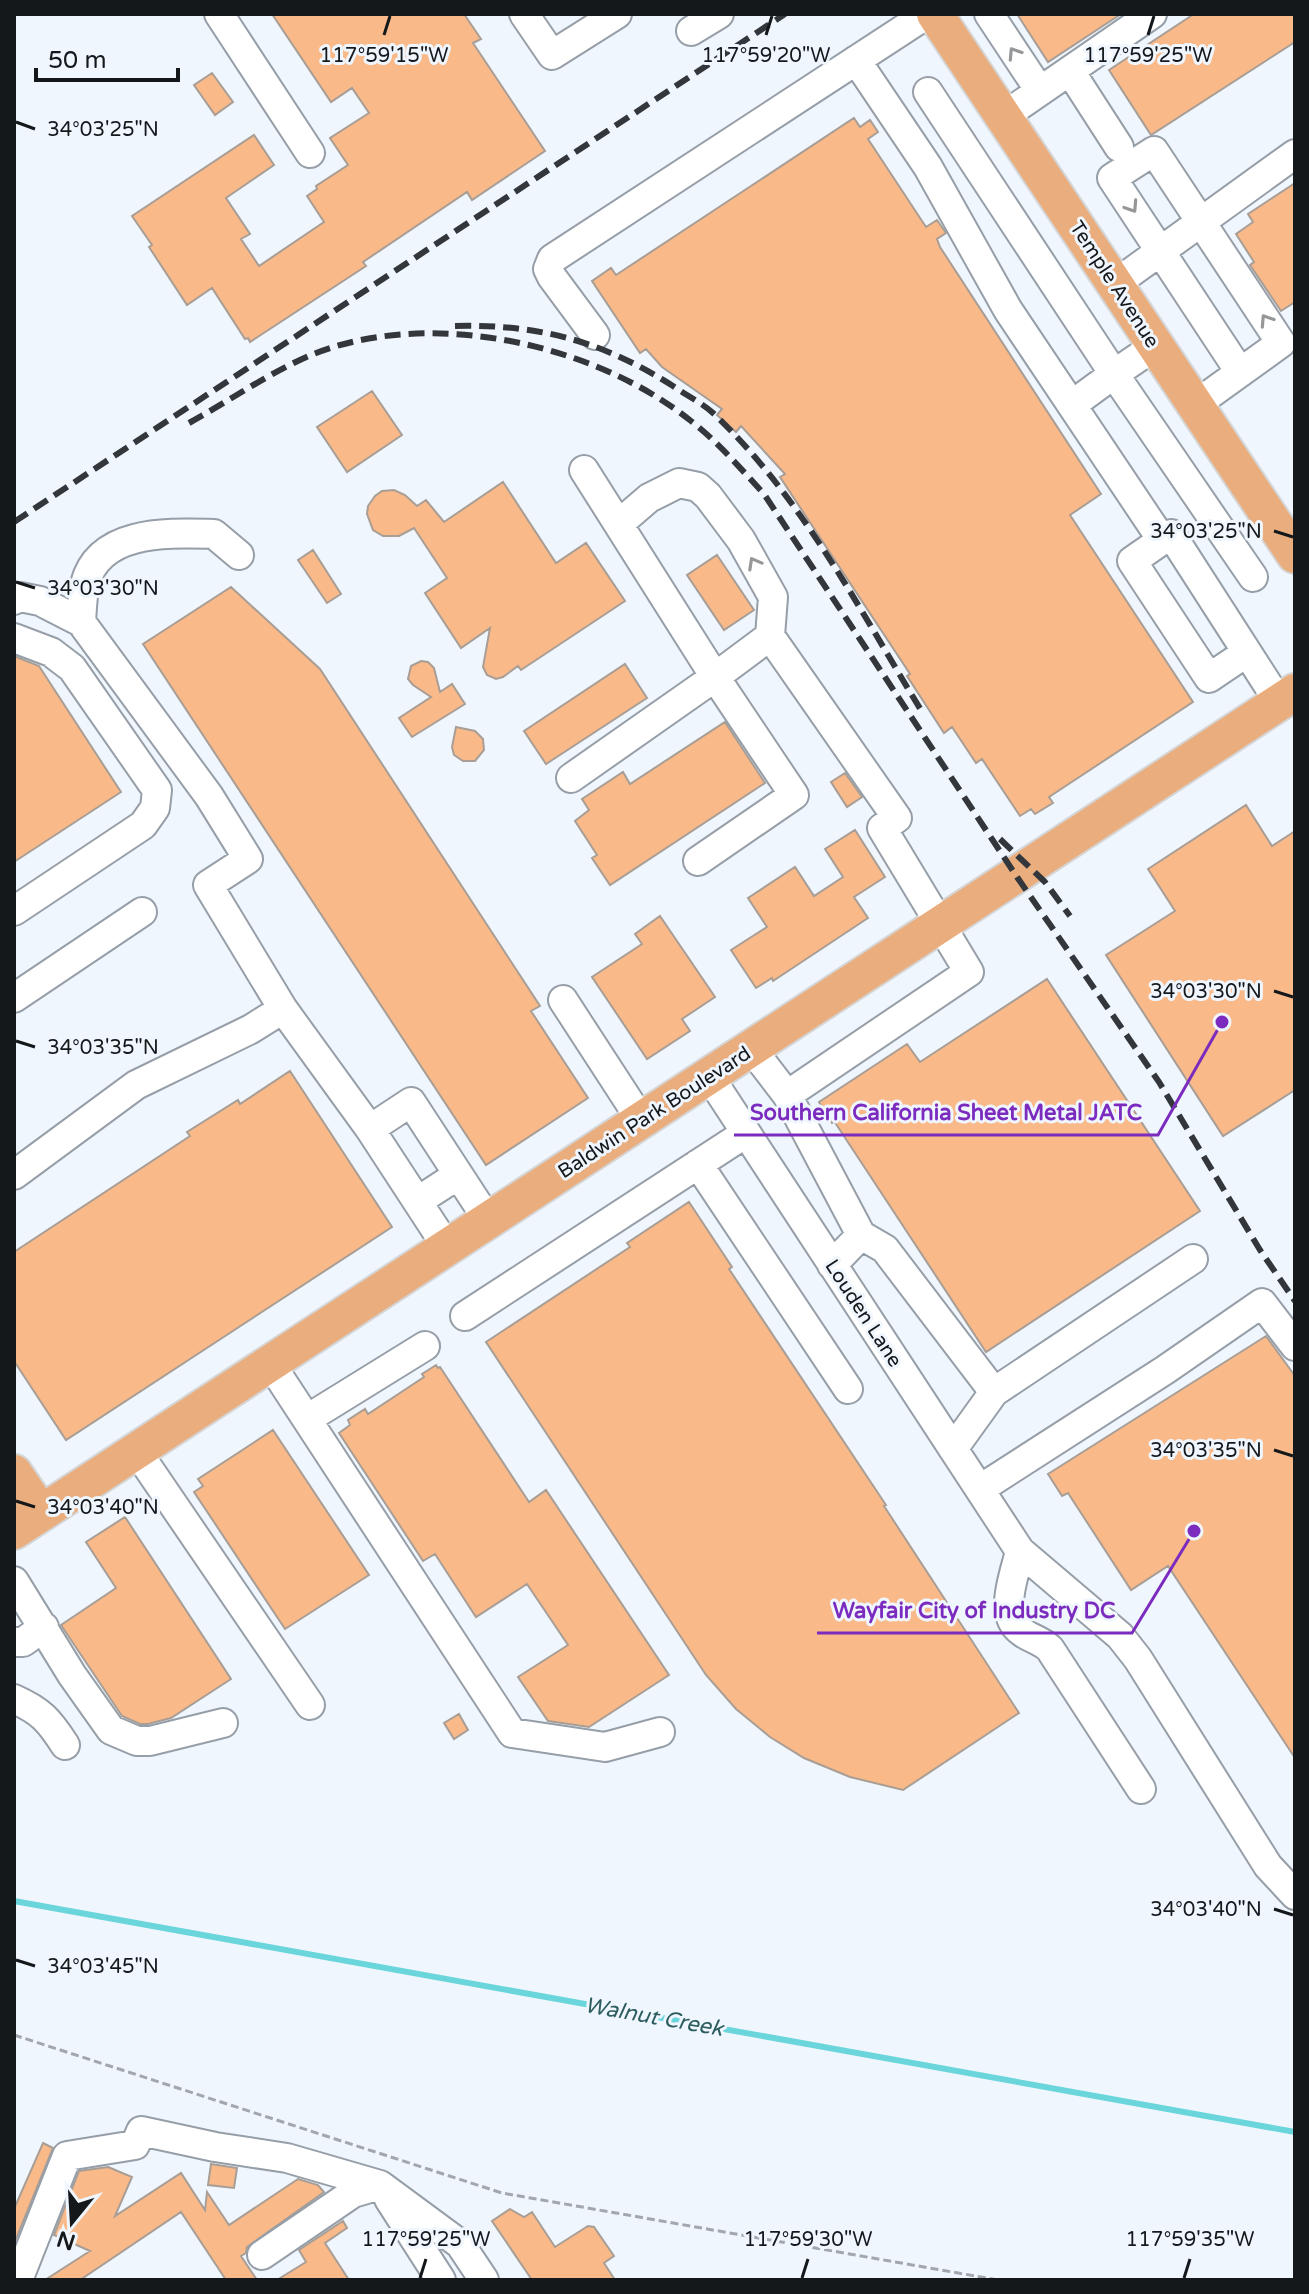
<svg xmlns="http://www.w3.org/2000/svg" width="1309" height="2294" font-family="'Varela Round',sans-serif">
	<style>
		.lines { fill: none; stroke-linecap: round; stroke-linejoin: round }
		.stream { stroke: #6ad6db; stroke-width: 6 }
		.building { fill: #fab988; stroke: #a89e96; stroke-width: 2 }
		.minor-casing { stroke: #969ea7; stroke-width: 32 }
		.major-casing { stroke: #d5d5d6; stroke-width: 40 }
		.path { stroke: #a1a7ad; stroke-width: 3; stroke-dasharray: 8 4; stroke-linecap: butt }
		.minor { stroke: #fff; stroke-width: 28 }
		.major { stroke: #eaad7d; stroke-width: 36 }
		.rail { stroke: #33373b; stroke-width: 6; stroke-dasharray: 16 8; stroke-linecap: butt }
		.oneway { stroke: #959798 }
		.ticks { fill: none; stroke: #14181b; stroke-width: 3 }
		.labels { text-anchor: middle; stroke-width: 6; stroke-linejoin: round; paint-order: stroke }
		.street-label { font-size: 20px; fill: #14181b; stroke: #eff6fe }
		.water-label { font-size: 22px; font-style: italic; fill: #2d5d5f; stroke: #eff6fe }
		.ticks-label { font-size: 20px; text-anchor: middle; fill: #14181b; stroke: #eff6fe; stroke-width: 6; stroke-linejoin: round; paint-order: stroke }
		.leader { fill: none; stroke: #7b2cbf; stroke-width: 3 }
		.callout-dot { fill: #7b2cbf; stroke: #eff6fe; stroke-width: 3 }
		.callout-label { font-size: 22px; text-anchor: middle; font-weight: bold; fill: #7b2cbf; stroke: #eff6fe; stroke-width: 6; stroke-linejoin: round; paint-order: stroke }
	</style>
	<rect width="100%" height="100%" fill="#eff6fe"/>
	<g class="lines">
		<path class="stream" d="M14 1901 1295 2132"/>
	</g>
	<path class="building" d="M272 14H464L481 39 473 43 545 151 472 200 467 192 363 262 366 266 250 342 248 338 245 339 212 288 187 305 149 247 152 245 132 216 254 135 274 165 226 198 250 234 241 239 259 266 324 222 307 196 317 189 316 186 348 165 330 138 369 113 352 88 331 102Z
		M1017 14H1121L1048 62Z
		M1194 14H1295V42L1151 135 1109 70Z
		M212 73 233 102 215 115 194 85Z
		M854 118 860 127 870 120 878 132 868 139 926 227 937 220 946 233 937 239 940 247 1101 494 1070 515 1193 702 1049 797 1053 803 1035 814 1031 809 1020 816 982 759 976 763 952 727 944 733 907 676 910 674 780 477 785 474 741 426 736 432 717 415 722 409 662 367 646 349 640 353 592 281 611 268 616 275Z
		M1295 183V302L1281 311 1250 265 1254 262 1236 234 1253 222 1248 214Z
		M372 391 402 435 347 472 317 427Z
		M503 482 556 563 586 543 625 601 521 670 518 666 503 677 496 679 487 675 483 667 490 628 461 648 425 593 447 578 414 528 399 536H383L373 530 367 514 368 506 375 496 382 491 394 490 405 495 417 506 426 500 444 522Z
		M313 550 341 594 327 603 298 560Z
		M717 555 754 610 724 630 687 575Z
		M231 587 320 669 540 1006 531 1011 588 1098 486 1165 143 644Z
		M14 656 39 666 121 792 14 862Z
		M421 661 428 662 434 668 440 692 452 684 465 704 412 737 399 718 431 697 413 685 408 679 411 666Z
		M625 664 647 698 546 764 524 731Z
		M725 722 765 783 610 885 592 858 597 855 575 821 589 810 582 799 623 772 630 784Z
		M456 727 475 731 483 739 484 750 475 761H463L454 755 452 747Z
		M845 773 862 797 847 807 831 782Z
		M1246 805 1272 846 1295 831V1090L1223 1136 1106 955 1175 911 1148 869Z
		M855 830 885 877 854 897 868 918 773 981 772 978 756 988 731 950 767 927 748 898 795 867 814 896 843 877 825 849Z
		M660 916 715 997 682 1019 690 1031 647 1059 592 977 642 944 635 934Z
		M1047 979 1200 1211 986 1352 834 1121 832 1123 819 1102 907 1044 920 1062Z
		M290 1071 392 1227 66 1440 14 1361V1252L190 1136 187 1132 238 1100 240 1104Z
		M689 1202 732 1267 729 1269 886 1505 884 1506 1019 1713 903 1790 850 1777 804 1758 770 1737 736 1709 706 1675 486 1342 630 1247 627 1243Z
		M1266 1336 1295 1376V1758L1168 1566 1131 1590 1068 1493 1062 1496 1048 1474Z
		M436 1365 438 1368 440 1367 529 1502 546 1490 669 1675 589 1727 548 1721 518 1677 568 1645 527 1584 476 1617 435 1554 423 1561 339 1433 350 1425 348 1420 365 1409 368 1414 424 1377 422 1374Z
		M273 1430 369 1575 285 1629 194 1492 203 1486 198 1479Z
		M125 1517 231 1679 171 1718 148 1724H140L122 1716 61 1625 116 1588 86 1542Z
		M459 1714 468 1730 454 1739 444 1723Z
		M43 2143 53 2148 14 2244V2209Z
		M211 2164 237 2168 234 2188 208 2185Z
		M108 2167 132 2177 115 2216 181 2173 205 2210 207 2192 229 2225 298 2179 318 2185 324 2192 247 2247 246 2253 241 2256 257 2280H226L181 2212 80 2280H45L90 2251 54 2235 79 2171Z
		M510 2209 524 2217 532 2212 555 2247 588 2226 594 2227 614 2256 604 2263 615 2280H532L492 2221Z
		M343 2221 347 2228 325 2243 349 2280H277L306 2262 299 2250Z"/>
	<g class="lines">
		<g class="minor-casing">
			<path id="minor" d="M219 14 310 153
				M524 14 552 55 617 14
				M989 14 1040 91
				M691 31 719 14
				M856 60 928 167 1008 310 1162 540
				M1070 71 1119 147
				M928 92 1114 374 1073 404
				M1004 116 1152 14
				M1115 284 1295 154
				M595 335 552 277 548 269 552 259 927 14
				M1155 346 1114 374 1253 577
				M1195 405 1281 343 1154 151 1112 178 1240 372
				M620 523 649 498 679 483 698 487 708 496 741 540 773 597 770 636
				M14 600 20 597 40 601 81 622 209 796 248 859 208 885 283 1009
				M81 622C82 610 82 596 85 584 99 529 169 533 214 534L239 555
				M14 638 51 652 72 668 157 790 155 808 143 825 14 911
				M1246 653 1209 678 1132 561 1171 534 1279 702
				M571 778 715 677 584 470
				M698 861 794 795 715 677 770 636 897 818 882 828 969 972 787 1095 861 1235 832 1265
				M14 998 142 912
				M563 1000 641 1120
				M751 1048 787 1095
				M709 1076 1020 1551 1120 1636 1138 1659 1268 1866 1295 1895
				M370 1129 411 1102 488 1220
				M698 1164 848 1389
				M14 1175 136 1085 251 1029 283 1009 370 1129 447 1247
				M418 1201 458 1175
				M861 1235 885 1249 994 1392 1193 1259
				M465 1316 746 1133
				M270 1363 512 1733 605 1747 660 1732
				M307 1419 425 1346
				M953 1449 994 1392
				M136 1450 310 1705
				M980 1489 1165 1370 1262 1303 1295 1346
				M1020 1551C1015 1574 997 1615 1022 1632 1031 1639 1041 1640 1050 1649L1141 1789
				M14 1581 72 1675 111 1730 137 1741H150L223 1723
				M14 1642H23L44 1627
				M14 1699C41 1711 49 1720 65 1745
				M389 2199 441 2280
				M262 2255 353 2193 380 2185
				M18 2280 67 2156 135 2145 141 2131 215 2147 287 2158 380 2185 460 2244 484 2280"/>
		</g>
		<g class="major-casing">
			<path id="major" d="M935 14 1295 555
				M14 1473 41 1513
				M14 1531 1295 692"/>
		</g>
		<path class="path" d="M14 2035 502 2193 998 2280"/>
		<use href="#minor" class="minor"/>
		<use href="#major" class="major"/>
		<path class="rail" d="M455 326C539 324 602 341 673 386 686 395 702 403 713 413 803 498 860 611 924 715
			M189 423C229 401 269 373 311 355 428 307 594 343 691 421 718 442 741 469 764 494L1017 877 1159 1082 1260 1250 1295 1301
			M14 522 785 14
			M1000 839 1045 882 1070 916"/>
	</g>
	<defs><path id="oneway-chevron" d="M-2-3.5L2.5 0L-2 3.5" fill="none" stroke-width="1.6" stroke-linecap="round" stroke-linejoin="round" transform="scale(2)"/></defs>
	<g class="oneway">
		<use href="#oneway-chevron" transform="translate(1014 53) rotate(-123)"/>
		<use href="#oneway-chevron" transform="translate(1132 207) rotate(57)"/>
		<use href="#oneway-chevron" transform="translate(1266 320) rotate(-123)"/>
		<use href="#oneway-chevron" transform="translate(754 563) rotate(-119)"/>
	</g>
	<path class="ticks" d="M384 35 390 16M766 35 772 16M1148 35 1154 16M16 122 35 129M1274 531 1293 537M16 582 35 588M1274 991 1293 997M16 1041 35 1047M1274 1450 1293 1456M16 1501 35 1507M1274 1909 1293 1915M16 1960 35 1966M420 2278 426 2259M802 2278 808 2259M1184 2278 1190 2259"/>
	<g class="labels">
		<g class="street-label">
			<text transform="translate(1115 284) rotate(57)" y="7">Temple Avenue</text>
			<text transform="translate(654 1112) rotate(-33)" y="7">Baldwin Park Boulevard</text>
			<text transform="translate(864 1313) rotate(57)" y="7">Louden Lane</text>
		</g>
		<g class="water-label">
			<text transform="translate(654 2016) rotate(10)" y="8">Walnut Creek</text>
		</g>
	</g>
	<g class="ticks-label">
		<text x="384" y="62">117°59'15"W</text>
		<text x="766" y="62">117°59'20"W</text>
		<text x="1148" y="62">117°59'25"W</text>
		<text x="103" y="136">34°03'25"N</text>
		<text x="1206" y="538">34°03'25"N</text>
		<text x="103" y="595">34°03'30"N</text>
		<text x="1206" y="998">34°03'30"N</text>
		<text x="103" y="1054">34°03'35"N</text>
		<text x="1206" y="1457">34°03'35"N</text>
		<text x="103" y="1514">34°03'40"N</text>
		<text x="1206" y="1916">34°03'40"N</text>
		<text x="103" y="1973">34°03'45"N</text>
		<text x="426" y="2246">117°59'25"W</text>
		<text x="808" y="2246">117°59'30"W</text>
		<text x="1190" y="2246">117°59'35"W</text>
	</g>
	<path class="leader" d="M1222 1022L1158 1135H734M1194 1531L1132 1633H817"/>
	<g class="callout-dot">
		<circle cx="1222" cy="1022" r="8"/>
		<circle cx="1194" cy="1531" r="8"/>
	</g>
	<g class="callout-label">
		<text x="946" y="1120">Southern California Sheet Metal JATC</text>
		<text x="974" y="1618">Wayfair City of Industry DC</text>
	</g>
	<rect width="1309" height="2294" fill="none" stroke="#14181b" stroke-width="32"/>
	<g transform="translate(72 2222) rotate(198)" stroke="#eff6fe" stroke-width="6" paint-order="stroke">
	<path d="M0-6L14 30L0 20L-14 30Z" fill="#14181b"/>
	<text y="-12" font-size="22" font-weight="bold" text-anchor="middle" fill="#14181b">N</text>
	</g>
	<path d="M36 68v12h142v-12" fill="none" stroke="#14181b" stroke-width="4"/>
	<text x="48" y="68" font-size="24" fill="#14181b" stroke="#eff6fe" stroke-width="6" paint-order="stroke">50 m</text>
</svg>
